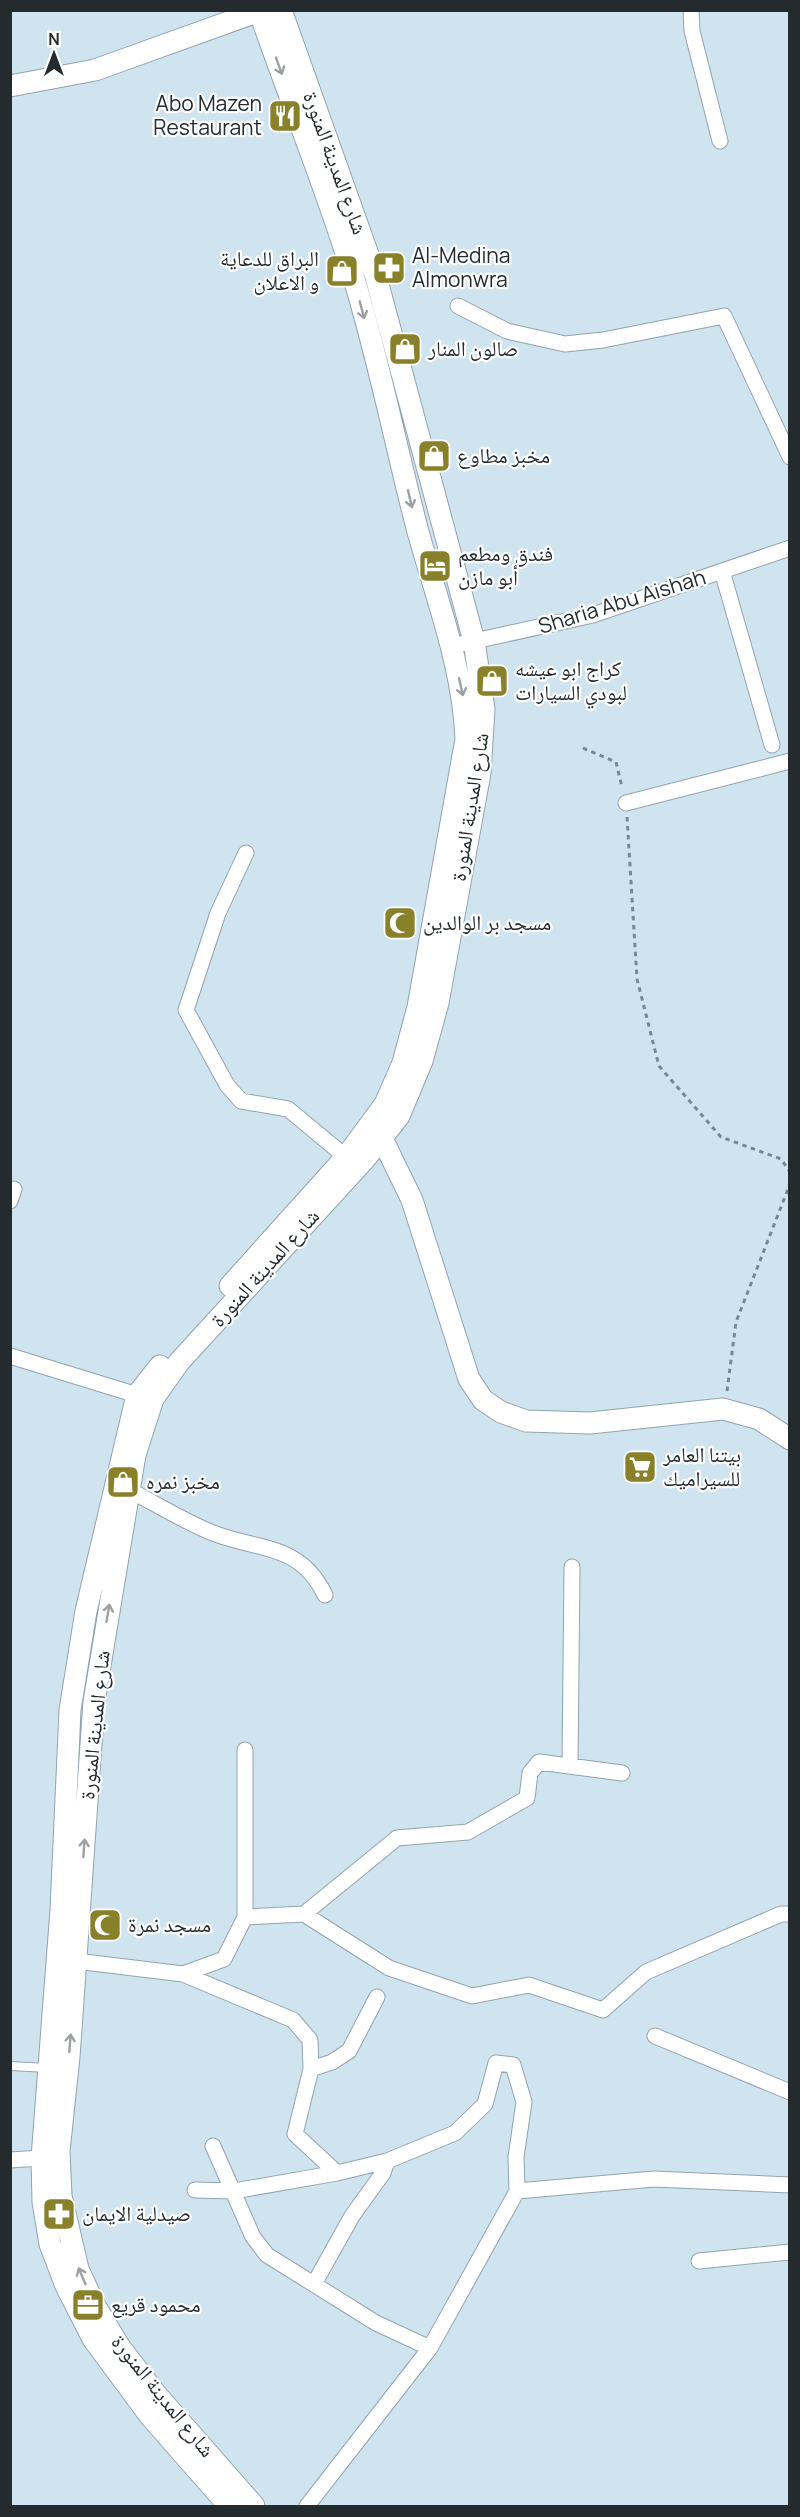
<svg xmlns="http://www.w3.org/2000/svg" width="800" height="2517" font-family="Manrope,'Noto Naskh Arabic',sans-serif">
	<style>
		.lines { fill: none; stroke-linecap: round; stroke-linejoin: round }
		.lane-casing { stroke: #91a4af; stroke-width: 10 }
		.street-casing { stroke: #91a4af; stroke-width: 17 }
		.secondary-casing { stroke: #91a4af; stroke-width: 23 }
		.path { stroke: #7a8891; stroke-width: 3; stroke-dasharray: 4.5 4.5; stroke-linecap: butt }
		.lane { stroke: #fff; stroke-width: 8 }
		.street { stroke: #fff; stroke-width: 15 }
		.secondary { stroke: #fff; stroke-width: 21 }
		.oneway { stroke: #9ca0a1 }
		.labels { text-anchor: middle; stroke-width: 4.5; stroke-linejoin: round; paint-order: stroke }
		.poi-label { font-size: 21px; fill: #232b2f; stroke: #fff; text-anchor: start }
		.street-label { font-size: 21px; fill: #232b2f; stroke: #fff }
	</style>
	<rect width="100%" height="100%" fill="#d0e4f0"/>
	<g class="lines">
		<g class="lane-casing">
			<path id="lane" d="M10 2066 48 2068"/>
		</g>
		<g class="street-casing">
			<path id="street" d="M691 10 692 31 720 141
				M458 306 507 331 565 344 603 340 724 316 790 457
				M722 571 772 745
				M452 646 593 615 790 548
				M626 803 790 761
				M246 853 218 913 186 1010 227 1085 241 1101 288 1109 346 1157
				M10 1201 14 1189
				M10 1356 137 1395
				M131 1491C158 1505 185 1522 213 1533 259 1551 300 1543 325 1595
				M570 1766 572 1567
				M304 1914 389 1968 472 1996 529 1985 603 2010 646 1972 781 1914H790
				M245 1917 304 1914 397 1838 468 1832 527 1798 530 1773 539 1762 622 1773
				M76 1961 183 1974 224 1959 245 1917V1750
				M183 1974 293 2020 310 2040 311 2069 295 2134 337 2173
				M655 2036 790 2092
				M311 2069 332 2062 349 2051 377 1997
				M213 2146 253 2237 267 2255 376 2323 430 2348
				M10 2160 42 2158
				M195 2190 234 2191 337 2173 387 2161 455 2133 485 2104 496 2063 513 2065 524 2102 516 2157 517 2191
				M699 2261 790 2252
				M314 2284 352 2216 383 2173 387 2161
				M307 2506 430 2348 517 2191 654 2179 790 2185"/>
		</g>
		<g class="secondary-casing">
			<path id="secondary" d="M10 86 95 70 262 10
				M376 1126 412 1200 469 1379 483 1400 501 1412 526 1421 590 1423 723 1409 759 1419 790 1439
				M230 1286 346 1157 385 1104 403 1063 418 1007 466 739C463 666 436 598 417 528 395 443 378 356 352 272 325 184 289 98 259 10
				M160 1366 137 1395 86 1611 70 1710 61 1910 42 2158 43 2202 50 2244 66 2286 93 2339 150 2416 229 2506
				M254 2506 155 2393 119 2346 95 2306 78 2269 61 2196 59 2151 69 2057 94 1702 135 1455 153 1399 179 1362 364 1160 399 1116 422 1061 438 1003 480 773 484 709 474 641 376 277 281 10"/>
		</g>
		<path class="path" d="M583 748 616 762 622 787
			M627 817 637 979 659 1066 721 1137 781 1159 790 1172
			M727 1391 736 1322 790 1184"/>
		<use href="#lane" class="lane"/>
		<use href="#street" class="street"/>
		<use href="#secondary" class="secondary"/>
	</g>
	<defs><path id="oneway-shaft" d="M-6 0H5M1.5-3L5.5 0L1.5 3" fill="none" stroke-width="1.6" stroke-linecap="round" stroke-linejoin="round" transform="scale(1.5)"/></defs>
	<g class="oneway">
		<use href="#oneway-shaft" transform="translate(279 66) rotate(70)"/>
		<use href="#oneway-shaft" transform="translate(362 310) rotate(75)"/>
		<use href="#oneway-shaft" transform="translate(410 499) rotate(77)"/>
		<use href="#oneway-shaft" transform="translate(461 687) rotate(77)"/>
		<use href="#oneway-shaft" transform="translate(108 1613) rotate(-80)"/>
		<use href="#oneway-shaft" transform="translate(84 1848) rotate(-86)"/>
		<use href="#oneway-shaft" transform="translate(70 2043) rotate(-86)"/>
		<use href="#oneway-shaft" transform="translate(82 2276) rotate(-113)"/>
	</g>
	<defs>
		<g id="restaurant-square" transform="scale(1.725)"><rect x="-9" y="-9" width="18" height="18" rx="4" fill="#888129" stroke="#fff"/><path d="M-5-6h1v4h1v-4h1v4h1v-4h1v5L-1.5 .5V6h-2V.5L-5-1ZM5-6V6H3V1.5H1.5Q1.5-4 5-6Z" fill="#fff"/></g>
		<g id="pharmacy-square" transform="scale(1.725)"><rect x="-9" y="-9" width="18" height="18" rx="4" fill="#888129" stroke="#fff"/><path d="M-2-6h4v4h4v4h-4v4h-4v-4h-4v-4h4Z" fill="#fff"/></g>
		<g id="shop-square" transform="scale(1.725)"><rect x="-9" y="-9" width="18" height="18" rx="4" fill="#888129" stroke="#fff"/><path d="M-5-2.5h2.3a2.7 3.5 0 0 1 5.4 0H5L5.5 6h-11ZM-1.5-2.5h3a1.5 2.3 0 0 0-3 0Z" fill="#fff"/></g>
		<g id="hotel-square" transform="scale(1.725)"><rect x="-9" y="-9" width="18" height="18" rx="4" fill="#888129" stroke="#fff"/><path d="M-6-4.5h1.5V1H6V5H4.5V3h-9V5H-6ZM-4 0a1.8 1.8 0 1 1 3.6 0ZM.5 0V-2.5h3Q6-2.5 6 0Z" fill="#fff"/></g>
		<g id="mosque-square" transform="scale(1.725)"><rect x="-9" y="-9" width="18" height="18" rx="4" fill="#888129" stroke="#fff"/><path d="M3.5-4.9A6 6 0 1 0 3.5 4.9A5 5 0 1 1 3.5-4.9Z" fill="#fff"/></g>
		<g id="supermarket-square" transform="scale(1.725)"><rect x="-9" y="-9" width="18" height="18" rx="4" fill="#888129" stroke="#fff"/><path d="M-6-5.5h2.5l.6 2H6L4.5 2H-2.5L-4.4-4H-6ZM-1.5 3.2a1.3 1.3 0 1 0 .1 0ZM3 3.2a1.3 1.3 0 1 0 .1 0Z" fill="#fff"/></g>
		<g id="office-square" transform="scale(1.725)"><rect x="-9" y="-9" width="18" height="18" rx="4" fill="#888129" stroke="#fff"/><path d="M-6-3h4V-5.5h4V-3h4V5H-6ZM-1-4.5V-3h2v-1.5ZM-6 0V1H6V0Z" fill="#fff"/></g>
	</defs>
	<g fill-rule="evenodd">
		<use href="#restaurant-square" x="285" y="116"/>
		<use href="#pharmacy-square" x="389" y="268"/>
		<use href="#shop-square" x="342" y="271"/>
		<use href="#shop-square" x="405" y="349"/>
		<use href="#shop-square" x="434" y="456"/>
		<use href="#hotel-square" x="435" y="566"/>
		<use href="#shop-square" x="492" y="681"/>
		<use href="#mosque-square" x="400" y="923"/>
		<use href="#supermarket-square" x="640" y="1467"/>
		<use href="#shop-square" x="123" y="1482"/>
		<use href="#mosque-square" x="105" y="1925"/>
		<use href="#pharmacy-square" x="59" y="2214"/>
		<use href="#office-square" x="88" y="2305"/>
	</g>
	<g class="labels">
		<g class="poi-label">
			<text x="262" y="111" text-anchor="end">Abo Mazen<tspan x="262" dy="24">Restaurant</tspan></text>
			<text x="412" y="263">Al-Medina<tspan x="412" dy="24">Almonwra</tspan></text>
			<text x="319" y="266" text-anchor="end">البراق للدعاية<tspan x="319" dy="24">و الاعلان</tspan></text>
			<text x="428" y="356">صالون المنار</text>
			<text x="457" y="463">مخبز مطاوع</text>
			<text x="458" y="561">فندق ومطعم<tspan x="458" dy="24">أبو مازن</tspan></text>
			<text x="515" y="676">كراج ابو عيشه<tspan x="515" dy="24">لبودي السيارات</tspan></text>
			<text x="423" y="930">مسجد بر الوالدين</text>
			<text x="663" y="1462">بيتنا العامر<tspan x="663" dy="24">للسيراميك</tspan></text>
			<text x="146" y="1489">مخبز نمره</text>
			<text x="128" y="1932">مسجد نمرة</text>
			<text x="82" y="2221">صيدلية الايمان</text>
			<text x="111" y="2312">محمود قريع</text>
		</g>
		<g class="street-label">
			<text transform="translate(335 163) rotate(70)" y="7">شارع المدينة المنورة</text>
			<text transform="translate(622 602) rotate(-17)" y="7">Sharia Abu Aishah</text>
			<text transform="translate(470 807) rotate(-81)" y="7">شارع المدينة المنورة</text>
			<text transform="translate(265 1268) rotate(-48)" y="7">شارع المدينة المنورة</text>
			<text transform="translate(95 1725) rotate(-84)" y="7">شارع المدينة المنورة</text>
			<text transform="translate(163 2396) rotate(51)" y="7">شارع المدينة المنورة</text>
		</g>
	</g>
	<rect width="800" height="2517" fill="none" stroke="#232b2f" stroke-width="24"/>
	<g transform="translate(54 54)" stroke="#ffffff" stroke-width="4.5" paint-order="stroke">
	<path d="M0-4.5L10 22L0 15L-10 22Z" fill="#232b2f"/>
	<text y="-9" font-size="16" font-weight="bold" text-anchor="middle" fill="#232b2f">N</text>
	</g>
</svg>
